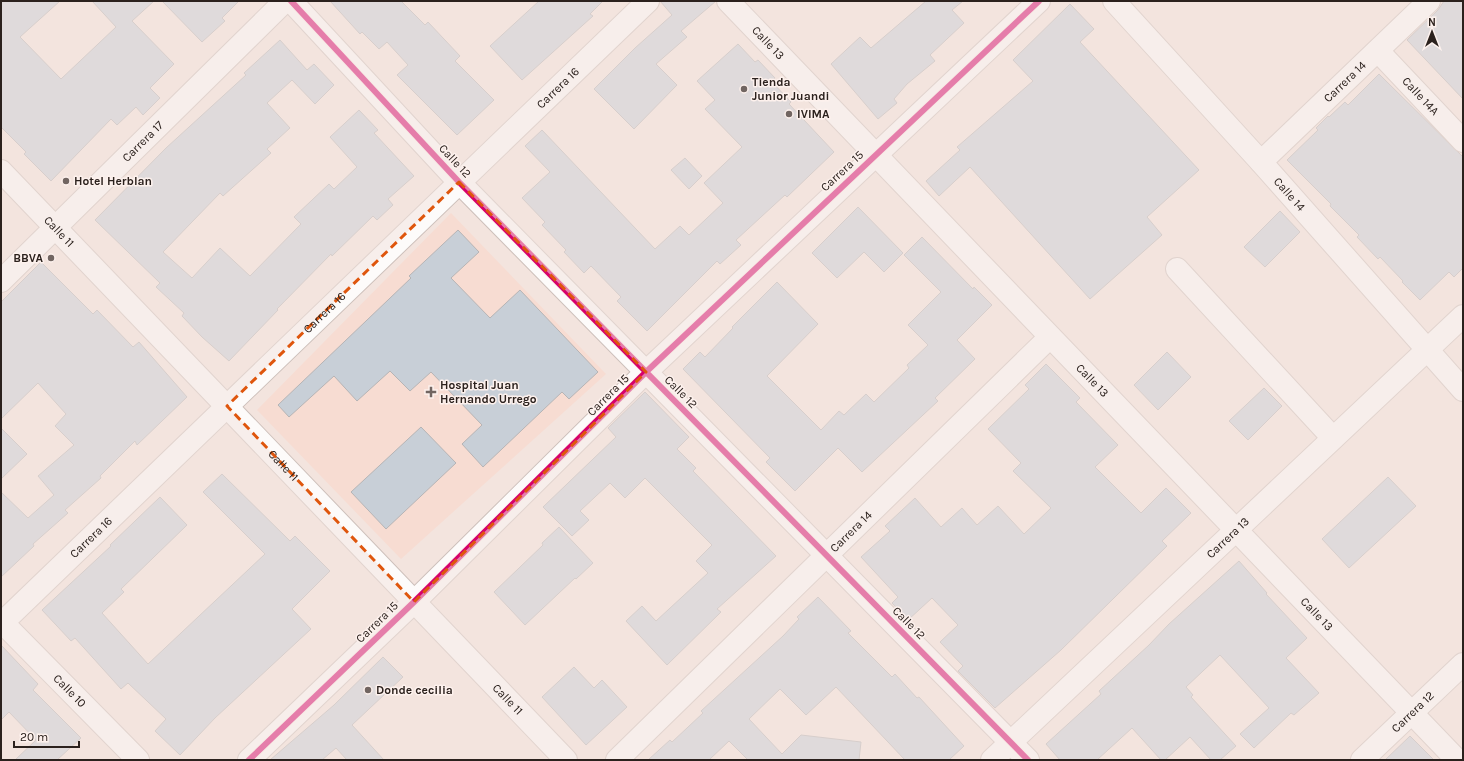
<svg xmlns="http://www.w3.org/2000/svg" width="1464" height="761" font-family="Karla,sans-serif">
	<style>
		.built { fill: #f7dcd2 }
		.building { fill: #c8cfd7; stroke: #b6b4b5 }
		.lines { fill: none; stroke-linecap: round; stroke-linejoin: round }
		.minor-casing { stroke: #cdc0bb; stroke-width: 24 }
		.minor { stroke: #fdfbfa; stroke-width: 22 }
		.cycleway-casing { stroke: #fdf1ed; stroke-width: 8 }
		.cycleway { stroke: #d6006c; stroke-width: 6 }
		.marked { fill: none; stroke: #df560d; stroke-width: 3; stroke-dasharray: 8 5; stroke-linejoin: round }
		.poi-dot { fill: #716561; stroke: #fdf1ed; stroke-width: 1.5 }
		.labels { text-anchor: middle; stroke-width: 3; stroke-linejoin: round; paint-order: stroke }
		.street-label { font-size: 12px; fill: #2b211d; stroke: #fdf1ed }
		.poi-label { font-size: 12px; font-weight: bold; fill: #2b211d; stroke: #fdf1ed; text-anchor: start }
	</style>
	<rect width="100%" height="100%" fill="#f3e4de"/>
	<path class="built" d="M451 213 606 374 401 559 257 410Z"/>
	<path class="building" d="M1 1H60L20 37 61 79 116 27 92 1H154L132 21 174 64 150 88 160 98 143 115 136 107 117 125 111 119 51 181 24 154 26 152 1 127Z
		M162 1H239L222 18 225 21 202 42Z
		M330 1H401L425 25 428 22 460 56 455 61 494 100 457 135 397 75 408 65 387 42 379 49 362 32 360 34Z
		M539 1H603L590 14 593 16 522 80 490 46Z
		M660 1H716L681 31 687 37 656 64 677 85 634 129 594 89 635 48 672 15Z
		M926 1H963L952 10 964 23 930 55 935 61 907 84 894 99 897 103 878 119 831 64 860 37 871 48Z
		M1444 1H1463V99L1407 40 1438 10Z
		M1070 4 1094 29 1080 42 1199 170 1147 217 1162 235 1090 299 970 167 939 196 926 181 960 150 957 147 1033 81 1013 60Z
		M280 40 307 70 314 64 334 85 315 104 292 80 267 103 290 128 267 149 271 153 223 196 220 193 163 252 192 278 220 248 250 276 301 224 294 217 329 184 334 189 357 167 330 137 359 110 378 130 374 133 414 176 388 199 393 205 377 220 373 216 332 256 331 254 277 309 278 310 229 361 202 337 182 316 184 313 156 287 160 283 95 220 166 148 246 75 244 73Z
		M738 44 755 62 758 60 775 78 771 81 791 102 789 104 834 152 787 197 785 195 736 240 741 245 720 264 717 261 647 331 617 301 621 297 591 266 584 273 564 252 566 250 542 225 545 222 522 198 550 172 525 146 542 130 655 249 680 226 689 235 723 203 704 183 742 147 705 109 715 100 697 81Z
		M1379 74 1463 157V268L1454 277 1449 272 1420 300 1402 282 1403 281 1380 257 1378 259 1357 237 1359 235 1330 206 1331 204 1287 160 1318 130 1316 128 1328 116 1329 117 1345 102 1348 105Z
		M685 158 702 176 689 189 671 170Z
		M858 207 903 253 884 272 864 252 837 278 812 253Z
		M1280 211 1300 232 1265 267 1244 247Z
		M458 230 479 252 451 278 490 318 520 290 598 372 569 399 562 392 483 467 462 444 482 425 431 372 410 391 390 371 357 401 334 376 289 417 278 405 411 278 409 276Z
		M922 237 973 289 974 287 992 305 957 340 975 359 935 398 938 401 862 472 838 448 795 491 766 462 770 458 683 369 700 352 705 357 733 328 732 327 777 282 818 324 767 376 821 430 839 411 844 415 866 394 874 402 909 368 907 365 928 345 908 325 941 292 904 255Z
		M41 262 93 314 97 310 133 347 139 342 187 397 137 445 135 441 100 476 101 478 65 510 68 513 33 544 34 546 1 577V492L28 518 54 495 38 476 74 445 55 426 66 414 38 383 1 419V302Z
		M1167 352 1191 377 1158 410 1134 385Z
		M1046 364 1080 398 1076 402 1118 445 1095 467 1141 513 1166 488 1191 513 1162 541 1167 546 1061 650 995 708 958 671 963 666 940 642 958 625 932 598 908 620 892 603 898 597 861 557 890 531 885 526 915 498 941 527 962 508 977 525 998 506 1024 534 1051 508 1013 471 1021 463 988 429 1029 389 1025 385Z
		M1264 388 1282 406 1248 440 1229 421Z
		M645 392 689 437 677 449 696 468 693 471 776 556 717 609 721 612 667 665 626 621 642 606 656 621 708 573 696 561 712 545 645 478 625 498 610 483 580 511 589 520 572 536 543 507 616 437 608 428Z
		M421 427 456 463 386 529 351 492Z
		M1 428 27 454 1 479Z
		M222 474 290 541 295 536 330 571 292 609 311 629 215 718 180 755 155 731 166 719 128 683 121 689 75 638 71 641 42 610 111 546 110 545 160 497 187 525 121 589 124 592 102 613 148 664 265 554 203 492Z
		M1388 477 1416 506 1349 568 1322 539Z
		M559 527 593 563 576 579 575 578 525 625 494 592 543 545 542 543Z
		M1239 561 1267 593 1266 594 1307 638 1286 658 1319 693 1294 715 1291 713 1254 748 1240 734 1269 708 1220 655 1186 687 1193 695 1191 697 1236 746 1220 760H1211L1190 737 1165 760H1161L1132 728 1097 760H1060L1046 744 1101 694 1099 691 1149 645 1169 624Z
		M818 597 851 631 848 633 892 677 895 674 917 698 919 697 964 746 949 760H905L836 687 806 715 780 689 749 719 782 754 801 735 861 742 859 760H748L729 741 709 760H648L670 740 672 742 703 713 701 711 783 636 799 619 797 617Z
		M1 645 38 684 33 690 81 738 57 760H15L36 740 9 712 1 720Z
		M383 657 403 677 352 725 384 760H347L336 748 322 760H270L334 705Z
		M574 667 594 688 602 680 627 707 586 745 542 697Z
		M1410 736 1434 760H1385Z"/>
	<g class="lines">
		<g class="minor-casing">
			<g id="minor">
				<path d="M291 1 459 182 1028 760"/>
				<path id="s1" d="M728 1 1457 760"/>
				<path id="s2" d="M1114 1 1261 162 1463 390"/>
				<path id="s3" d="M1378 51 1463 141"/>
				<path id="s4" d="M1261 162 1429 1"/>
				<path id="s5" d="M1 171 566 760"/>
				<path d="M1177 269 1333 438"/>
				<path id="s6" d="M1 281 285 1"/>
				<path id="s7" d="M1 621 138 760"/>
				<path id="s8" d="M1 624 648 1"/>
				<path d="M249 760 414 602 646 372 1039 1"/>
				<path id="s9" d="M617 760 1050 337"/>
				<path id="s10" d="M992 760 1463 316"/>
				<path id="s11" d="M1362 760 1463 664"/>
			</g>
		</g>
		<use href="#minor" class="minor"/>
		<g class="cycleway-casing">
			<path id="cycleway" d="M291 1 459 182 1028 760
				M249 760 414 602 646 372 1039 1"/>
		</g>
		<use href="#cycleway" class="cycleway"/>
	</g>
	<path d="M0 0H1464V761H0ZM459 182 646 372 414 602 227 406Z" fill="#f3e4de" fill-opacity=".55" fill-rule="evenodd"/>
	<path class="marked" d="M459 182 646 372 414 602 227 406Z"/>
	<g class="poi-dot">
		<circle cx="744" cy="89" r="4"/>
		<circle cx="789" cy="114" r="4"/>
		<circle cx="66" cy="181" r="4"/>
		<circle cx="51" cy="258" r="4"/>
		<path d="M429 386h4v4h4v4h-4v4h-4v-4h-4v-4h4z"/>
		<circle cx="368" cy="690" r="4"/>
	</g>
	<g class="labels">
		<g class="street-label">
			<text dy="4" stroke="none"><textPath href="#s1" startOffset="58">Calle 13</textPath></text>
			<text dy="4" stroke="none"><textPath href="#s4" startOffset="116">Carrera 14</textPath></text>
			<text dy="4" stroke="none"><textPath href="#s8" startOffset="773">Carrera 16</textPath></text>
			<text dy="4" stroke="none"><textPath href="#s3" startOffset="62">Calle 14A</textPath></text>
			<text dy="4" stroke="none"><textPath href="#s6" startOffset="199">Carrera 17</textPath></text>
			<text transform="translate(455 161) rotate(47)" y="4">Calle 12</text>
			<text transform="translate(842 171) rotate(-43)" y="4">Carrera 15</text>
			<text dy="4" stroke="none"><textPath href="#s2" startOffset="261">Calle 14</textPath></text>
			<text dy="4" stroke="none"><textPath href="#s5" startOffset="84">Calle 11</textPath></text>
			<text dy="4" stroke="none"><textPath href="#s8" startOffset="449">Carrera 16</textPath></text>
			<text dy="4" stroke="none"><textPath href="#s1" startOffset="526">Calle 13</textPath></text>
			<text transform="translate(681 392) rotate(45)" y="4">Calle 12</text>
			<text transform="translate(608 395) rotate(-45)" y="4">Carrera 15</text>
			<text dy="4" stroke="none"><textPath href="#s5" startOffset="408">Calle 11</textPath></text>
			<text dy="4" stroke="none"><textPath href="#s9" startOffset="327">Carrera 14</textPath></text>
			<text dy="4" stroke="none"><textPath href="#s8" startOffset="125">Carrera 16</textPath></text>
			<text dy="4" stroke="none"><textPath href="#s10" startOffset="324">Carrera 13</textPath></text>
			<text dy="4" stroke="none"><textPath href="#s1" startOffset="850">Calle 13</textPath></text>
			<text transform="translate(377 622) rotate(-44)" y="4">Carrera 15</text>
			<text transform="translate(909 623) rotate(45)" y="4">Calle 12</text>
			<text dy="4" stroke="none"><textPath href="#s7" startOffset="98">Calle 10</textPath></text>
			<text dy="4" stroke="none"><textPath href="#s5" startOffset="732">Calle 11</textPath></text>
			<text dy="4" stroke="none"><textPath href="#s11" startOffset="70">Carrera 12</textPath></text>
		</g>
		<g class="poi-label">
			<text x="752" y="86">Tienda<tspan x="752" dy="14">Junior Juandi</tspan></text>
			<text x="797" y="118">IVIMA</text>
			<text x="74" y="185">Hotel Herblan</text>
			<text x="43" y="262" text-anchor="end">BBVA</text>
			<text x="440" y="389">Hospital Juan<tspan x="440" dy="14">Hernando Urrego</tspan></text>
			<text x="376" y="694">Donde cecilia</text>
		</g>
	</g>
	<rect width="1464" height="761" fill="none" stroke="#2b211d" stroke-width="4"/>
	<g transform="translate(1432 32)" stroke="#fdf1ed" stroke-width="3" paint-order="stroke">
	<path d="M0-3L7 15L0 10L-7 15Z" fill="#2b211d"/>
	<text y="-6" font-size="11" font-weight="bold" text-anchor="middle" fill="#2b211d">N</text>
	</g>
	<path d="M14 741v6h65v-6" fill="none" stroke="#2b211d" stroke-width="2"/>
	<text x="20" y="741" font-size="12" fill="#2b211d" stroke="#fdf1ed" stroke-width="3" paint-order="stroke">20 m</text>
</svg>
